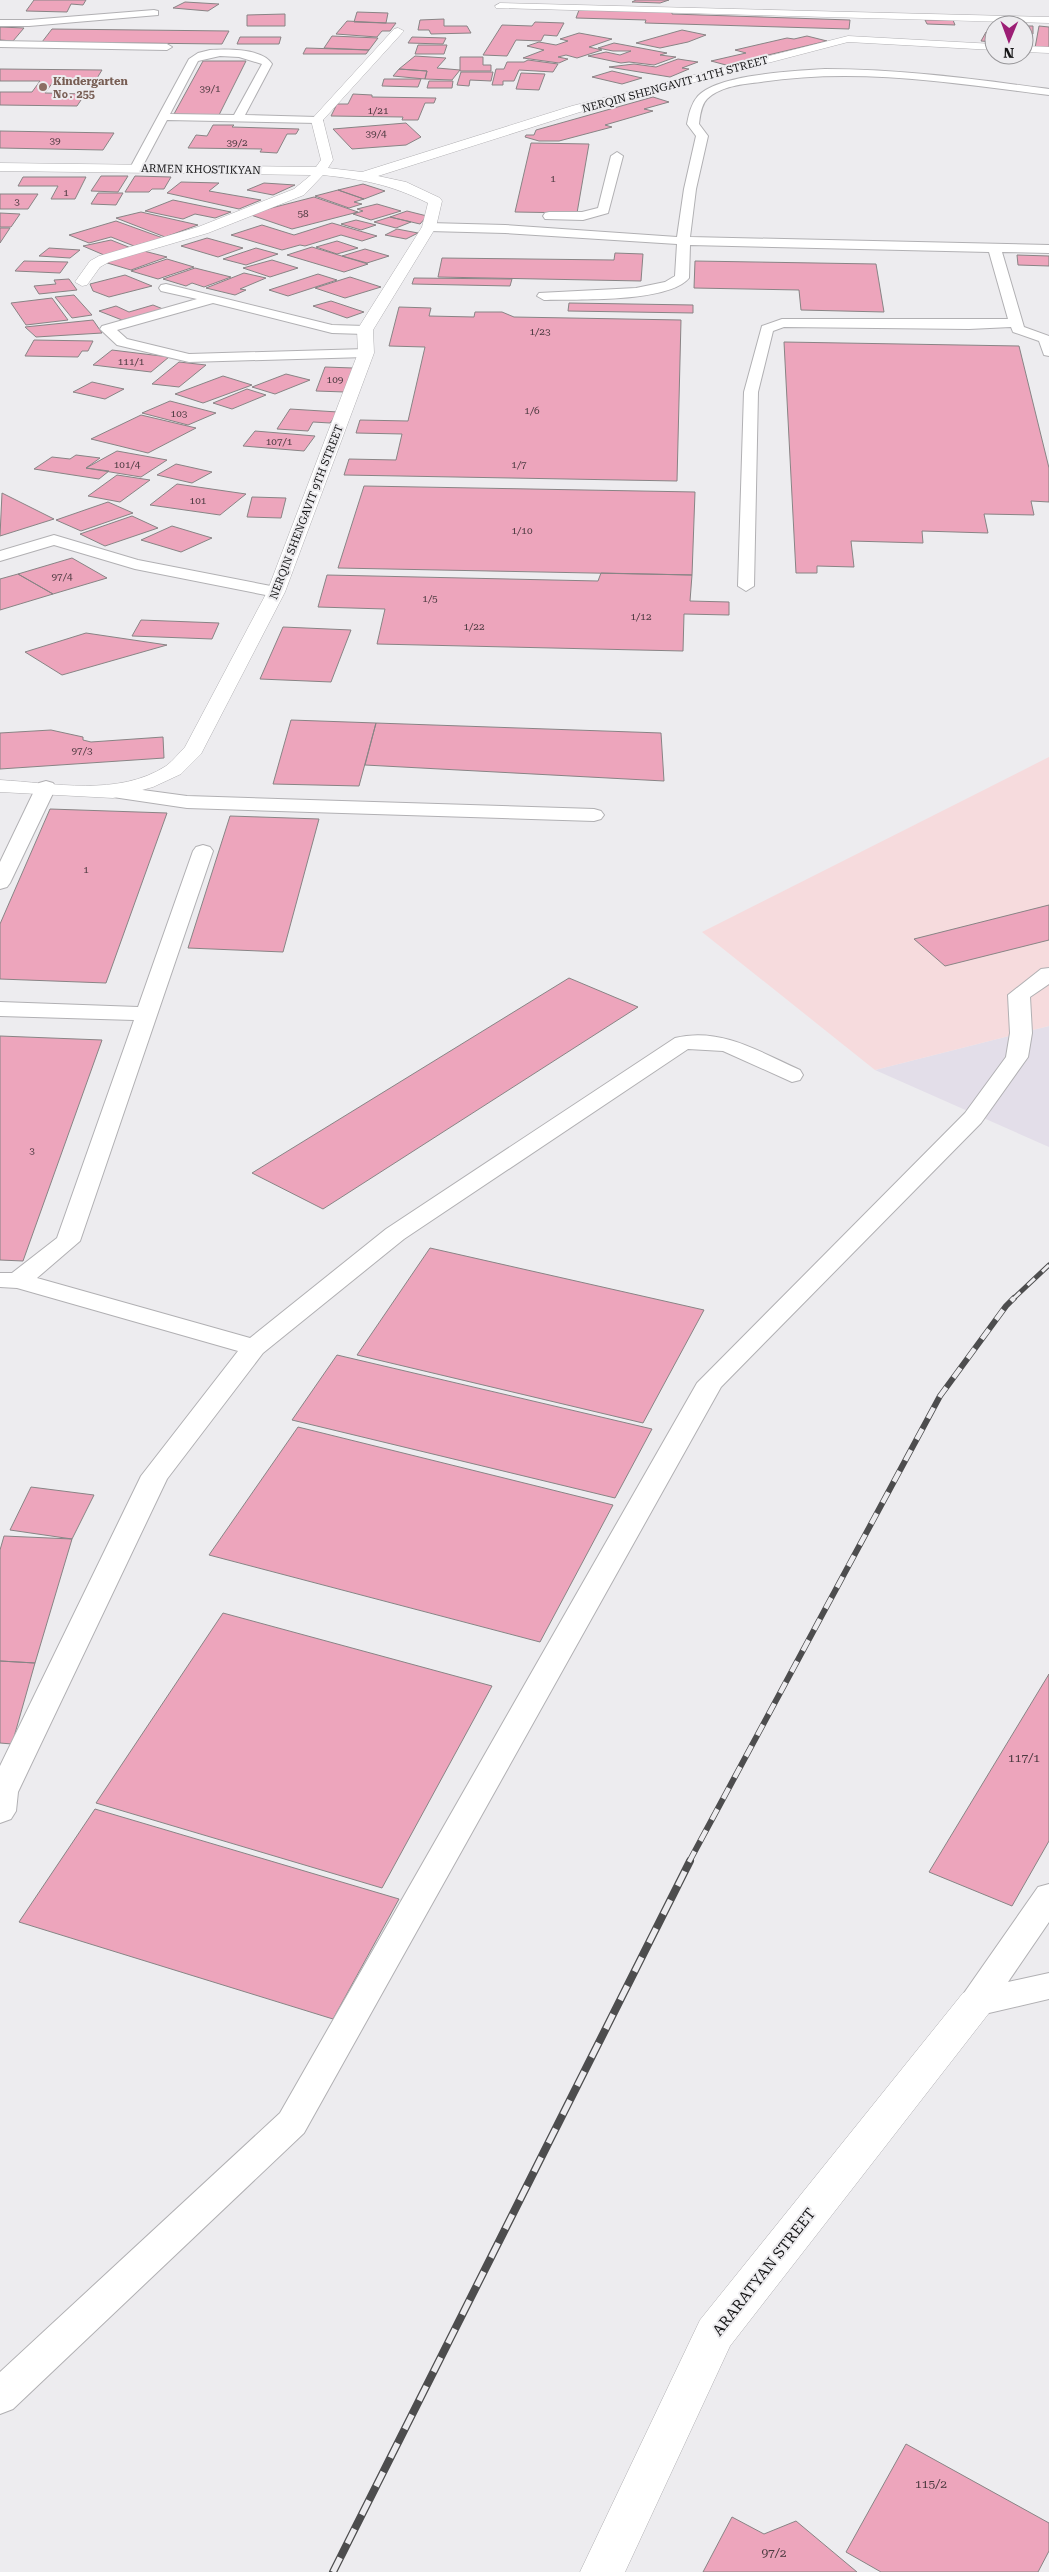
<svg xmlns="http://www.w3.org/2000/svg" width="1049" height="2572" font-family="'Roboto Serif','Noto Sans Armenian',serif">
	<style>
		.built { fill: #e3dee9 }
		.industrial { fill: #f6dbdd }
		.building { fill: #eda5bc; stroke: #888485 }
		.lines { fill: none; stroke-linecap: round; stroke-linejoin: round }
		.service-casing { stroke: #b1b0b3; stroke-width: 2 }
		.minor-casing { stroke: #b1b0b3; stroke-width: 1 }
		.service { fill: #fff; fill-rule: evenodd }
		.minor { fill: #fff; fill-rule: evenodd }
		.rail-far2-casing { stroke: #4d4d4e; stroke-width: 5 }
		.rail-far1-casing { stroke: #4d4d4e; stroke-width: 6 }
		.rail-casing { stroke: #4d4d4e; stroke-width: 8 }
		.rail-far2 { stroke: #edecef; stroke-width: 3; stroke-dasharray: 10; stroke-linecap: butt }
		.rail-far1 { stroke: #edecef; stroke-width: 4.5; stroke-dasharray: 12; stroke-linecap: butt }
		.rail { stroke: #edecef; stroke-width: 5.5; stroke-dasharray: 16; stroke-linecap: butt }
		.education-dot { fill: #8d6e63; stroke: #edecef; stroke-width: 2 }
		.labels { text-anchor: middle; stroke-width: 4; stroke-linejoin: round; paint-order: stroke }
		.number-label { font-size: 10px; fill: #4c3a40 }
		.far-education-label { font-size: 11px; font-weight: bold; fill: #785e54; stroke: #edecef; text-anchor: start }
		.far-street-label { font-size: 11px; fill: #161617; stroke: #edecef }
		.near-number-label { font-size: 12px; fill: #4c3a40 }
		.near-street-label { font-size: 15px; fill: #161617; stroke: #edecef }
	</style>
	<rect width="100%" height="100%" fill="#edecef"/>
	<path class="built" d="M1049 1026V1147L875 1070Z"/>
	<path class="industrial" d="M1049 757V1026L875 1070 702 932Z"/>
	<path class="building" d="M34 0H86L83 5 71 4 67 12 26 11Z
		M636 0H669L660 3 632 2Z
		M185 2 219 4 208 11 173 8Z
		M579 10 672 12V14L850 20 849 29 645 23 646 20 576 18Z
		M357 12 388 13 386 23 354 22Z
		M285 14V26H247V15Z
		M444 19V26H467L471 33 431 34 429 30H418L420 20Z
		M925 20H953L955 25 927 24Z
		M347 21 386 23H396L390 31H382L377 37 336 34Z
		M535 22 564 23 557 36 544 35 541 41 516 40 507 56 483 55 502 25 532 26Z
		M1024 26H1033V34H1024Z
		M1039 26 1049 27V49L1035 48Z
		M0 27 24 28 13 41 0 40Z
		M52 29 229 31 222 44 42 42Z
		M682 30 706 35 688 42 660 48 636 43Z
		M986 32 994 33V42L981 41Z
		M579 33 612 39 589 47 602 50 577 58 566 55 558 57 568 59 559 63 523 58 544 50 527 46 539 42 556 45 568 41 560 39Z
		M332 36 378 38 369 50 324 48Z
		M807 36 827 41 726 65 711 61 746 53 735 50 787 38 794 39Z
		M240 37H281L279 44H237Z
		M412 37 446 38 443 44 408 43Z
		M614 43 667 53 660 55 676 57 654 65 629 62 621 63 588 56 606 52 620 55 631 51H613L598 48Z
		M418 45H447L444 54H415Z
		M306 48 369 50 366 54H303Z
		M415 56 446 58 437 68 460 70 452 80 425 79 427 71 399 69Z
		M460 57H483V65H491V71H460Z
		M678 59 698 62 682 68 689 69 670 77 609 67 634 64 656 67Z
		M528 60 558 64 553 72 519 70 514 81H503V85H492L496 69H504L507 62H524Z
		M203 61H246L219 115 174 114Z
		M0 69 102 70 94 83 53 82 45 93 85 94 77 106 0 105V92H32L40 81H0Z
		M399 69 427 71 425 79 393 76Z
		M612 71 642 78 622 84 592 77Z
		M461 72H493L491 81 470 80 469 86 457 85Z
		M521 73 545 74 539 90 516 89Z
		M384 79H421L418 87 382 86Z
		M429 81H453L452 88H427Z
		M353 94 372 95V97L436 98 434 103H425L418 120H402L403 117 331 116 337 104H348Z
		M653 97 669 102 644 109 653 111 605 125 612 127 559 141H539L525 137 526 135H534L536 130Z
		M406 123 421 137 406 145 352 149 333 129Z
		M213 125H234L232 127 299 129 296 134H287L277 153 260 152 262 149 188 148 196 135 207 136Z
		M0 131 114 133 103 150 0 148Z
		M531 143 589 144 577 213 515 212Z
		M101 176H128L118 192 91 191Z
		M135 176 171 177 164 189H152L149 192H125Z
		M23 177H86L75 199H51L58 186H18Z
		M181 182 219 183 209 191 261 200 239 209 167 193Z
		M264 183 295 185 273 195 247 190Z
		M363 184 385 191 364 199 338 190Z
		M338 190 364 199 354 202 362 204 349 208 315 196Z
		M98 193H123L116 205 91 204Z
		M0 194H38L28 209H0Z
		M314 197 358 212 292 229 248 214Z
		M173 200 231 212 215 218 195 214 183 219 145 211Z
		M377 204 401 211 371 220 353 214 363 211 357 209Z
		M407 211 427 216 420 224 390 217Z
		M141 212 198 225 165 237 116 218Z
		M0 213 20 214 11 227H0Z
		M390 217 411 222 396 228 374 222Z
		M356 220 376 225 361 230 341 224Z
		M116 221 163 238 134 246 111 237 89 243 69 235Z
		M332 223 377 236 362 241 341 235 305 246 300 245 282 250 231 235 262 225 294 235Z
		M0 228H10L0 243Z
		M397 229 418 233 406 239 385 235Z
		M207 238 243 248 218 257 181 246Z
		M111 240 131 248 104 255 83 246Z
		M337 241 358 248 337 254 316 247Z
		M312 247 368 264 344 272 287 255Z
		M49 248 80 250 70 258 39 256Z
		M256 248 278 254 246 265 223 259Z
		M365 249 389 256 367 263 342 256Z
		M140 250 167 257 131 270 104 262Z
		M615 253 643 254 641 281 438 277 442 258 614 260Z
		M1017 255 1049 256V266L1018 265Z
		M167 259 194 267 158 279 131 271Z
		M272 260 298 268 270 277 243 268Z
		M24 261 68 262 60 273 15 271Z
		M695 261 876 264 884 312 801 310 799 290 694 288Z
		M195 268 231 277 204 287 192 283 186 286 163 279Z
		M244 273 266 278 240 289 246 290 235 295 206 288Z
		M318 274 337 280 288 296 269 290Z
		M125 275 152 286 109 297 93 291 90 284Z
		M350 277 381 287 345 298 315 288Z
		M414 278 512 279 510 286 412 284Z
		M69 279 77 290 39 294 34 286 56 284 54 280Z
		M74 295 92 315 72 318 55 297Z
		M52 298 68 320 26 325 11 303Z
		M331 301 364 312 347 318 313 306Z
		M569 303 693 305V313L568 311Z
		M153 305 163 309 122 320 99 311 116 306 129 312Z
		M399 307 431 308 429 316 474 317 475 312H502L514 317 681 320 677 481 344 475 349 459 396 460 402 434 356 433 360 420 408 421 425 347 389 346Z
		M93 320 102 333 36 337 25 327Z
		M34 340 93 341 88 351H82L78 357 25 356Z
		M784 342 1019 346 1049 468V502L1031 501 1034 515 984 514 988 533 922 531 923 543 851 541 854 567 817 566V573H796Z
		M112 350 169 357 151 372 93 365Z
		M179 362 206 365 179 387 152 384Z
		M325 367 353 368 345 392 316 391Z
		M286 374 310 380 275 394 252 387Z
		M223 376 252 385 203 403 175 394Z
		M92 382 124 389 105 399 73 392Z
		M247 389 266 395 232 409 213 403Z
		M170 401 216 413 188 425 142 413Z
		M290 409 338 412 330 423 313 422 308 431 277 429Z
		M141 415 196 428 148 453 91 439Z
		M255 431 315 436 304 451 243 446Z
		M117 451 167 460 141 477 86 468Z
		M76 455 100 458 86 468 109 471 99 479 34 469 52 457 70 459Z
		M176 464 212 472 192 483 157 475Z
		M117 475 150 480 120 502 88 496Z
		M177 484 246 494 220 515 150 505Z
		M364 486 695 492 692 575 338 568Z
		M2 493 54 519 0 536Z
		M252 497 286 498 281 518 247 517Z
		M108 502 133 513 81 531 56 520Z
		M132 516 158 528 105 546 80 534Z
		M172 526 212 538 181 552 141 540Z
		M72 558 107 578 53 594 18 574Z
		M601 573 692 575 690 601 729 602V615L684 614 683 651 377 644 385 609 318 607 327 575 598 581Z
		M18 574 53 594 0 610V579Z
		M141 620 219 623 212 639 132 636Z
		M283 627 351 630 331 682 260 679Z
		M86 633 167 645 62 675 25 652Z
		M291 720 376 723 359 786 273 784Z
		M376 723 661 733 664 781 365 765Z
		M51 730 83 737V740L91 742 163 737 164 758 0 769V733Z
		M50 809 167 813 106 983 0 979V924Z
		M230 816 319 819 283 952 188 948Z
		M1049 905V940L945 966 914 939Z
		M569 978 638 1007 323 1209 252 1173Z
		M0 1036 102 1040 23 1261 0 1260Z
		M430 1248 704 1310 643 1423 357 1355Z
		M337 1355 652 1429 615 1498 292 1420Z
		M298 1427 613 1505 540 1642 209 1555Z
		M31 1487 94 1495 72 1539 10 1530Z
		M4 1536 72 1539 35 1663 0 1661V1550Z
		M223 1613 492 1686 382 1888 96 1803Z
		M0 1661 35 1663 12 1744 0 1743Z
		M1049 1674V1841L1012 1906 929 1872Z
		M95 1809 399 1899 333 2019 19 1922Z
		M906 2444 1049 2523V2551L1038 2572H881L846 2552Z
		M732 2517 764 2534 796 2521 857 2572H703Z"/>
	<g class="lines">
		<g class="service-casing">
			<path id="service" d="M154 10 158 11V15L29 26H0V20H29Z
				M0 41 167 44 172 47 167 50 0 47Z
				M210 50C227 49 262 48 272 64L245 115 317 117 323 120 317 123 167 120 140 171H132L130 168 189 59 198 53ZM220 56 239 57 262 64 234 115 170 114 198 61Z
				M825 69C900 69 974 79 1049 89V95C953 83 857 67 761 82 743 84 721 86 707 99 701 105 700 116 699 124L708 136 696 189 690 237 1049 245V253L1002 252 1024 327 1049 336V356L1044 355 1039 341 1013 332 1011 327 969 329 784 327 773 331 758 392 754 586 746 591 738 586 744 392 762 326 782 319H1008L989 252 690 245 689 278C669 303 575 299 544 300L537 296 539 293 636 288 665 282 675 276 677 244 505 233 429 231 423 227 429 223 505 225 677 237 684 189 696 136 687 124C689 114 691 104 698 96 718 74 796 71 825 69Z
				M617 152 623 156 608 213 583 220 545 219 543 216 545 213 549 212H582L598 208 611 156Z
				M166 284 332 325 365 326 372 330 365 334 332 333 213 303 117 330 127 339 189 354 366 349 373 353 366 357 189 362 117 345 100 329 102 326 197 299 161 291 159 288 161 285Z
				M54 535 138 560 276 587 284 592 276 597 135 569 54 545 0 561V551Z
				M46 781 53 783 56 787 10 883 7 887 0 889V862L36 787 39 783Z
				M113 786 187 796 594 809 601 811 604 815 601 819 594 821 187 808 106 796 103 792 106 788Z
				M203 845 210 847 213 851 80 1241 37 1278 250 1338 386 1229 675 1038C721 1027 760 1052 800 1070L803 1075 800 1080 792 1082 723 1051 688 1049 404 1239 263 1353 167 1479 18 1792 16 1811 11 1819 0 1823V1766L141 1476 238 1351 17 1288 0 1287V1273H12L57 1238 134 1020 0 1016V1002L138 1007 193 851 196 847Z
				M1049 968V984L1030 997 1032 1033 1028 1057 981 1123 721 1387 304 2133 13 2409 0 2414V2372L280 2113 697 1383 965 1113 1006 1057 1010 1033 1008 995 1041 969Z
				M1049 1884V1922L1008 1982 1049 1973V1999L976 2016 964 2013 959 2003 964 1993 1038 1887Z"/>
		</g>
		<g class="minor-casing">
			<path id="minor" d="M500 3 1049 17V23L496 8 495 6Z
				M398 28 404 31 402 33 323 120 333 160 328 168 362 172 572 106 848 36 994 44V50L848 42 580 112 378 176 406 182 440 198 442 201 436 227 373 330 374 353 285 592 201 754 181 774 153 787 113 798 0 792V780C54 783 118 797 166 766 173 761 179 753 185 747L267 592 358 353 357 330 422 227 428 203C389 184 365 180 323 175L304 195 208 233 109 262 100 267 87 285 82 286 75 282 90 261 99 256 198 227 294 189 311 175 0 171V163L316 167 321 160 311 120 394 29Z
				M1024 46 1049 47V53L1024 52Z
				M976 1988 989 1993 994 2003 989 2013 730 2346 625 2572H580L700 2320 963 1993Z"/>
		</g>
		<use href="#service" class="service"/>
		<use href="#minor" class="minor"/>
		<g class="rail-far2-casing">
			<path id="rail-far2" d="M1013 1299 1049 1265"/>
		</g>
		<g class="rail-far1-casing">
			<path id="rail-far1" d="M689 1862 940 1396 1006 1306 1014 1298"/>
		</g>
		<g class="rail-casing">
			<path id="rail" d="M333 2572 690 1861"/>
		</g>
		<use href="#rail-far2" class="rail-far2"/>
		<use href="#rail-far1" class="rail-far1"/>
		<use href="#rail" class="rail"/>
	</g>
	<circle class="education-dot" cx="43" cy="87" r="5"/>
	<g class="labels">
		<g class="number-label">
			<text x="210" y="92">39/1</text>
			<text x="378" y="114">1/21</text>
			<text x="376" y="137">39/4</text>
			<text x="55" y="144">39</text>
			<text x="237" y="146">39/2</text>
			<text x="553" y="182">1</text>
			<text x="66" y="196">1</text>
			<text x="17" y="205">3</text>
			<text x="303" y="217">58</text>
			<text x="540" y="335">1/23</text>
			<text x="131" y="365">111/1</text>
			<text x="335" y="383">109</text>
			<text x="532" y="414">1/6</text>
			<text x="179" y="417">103</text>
			<text x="279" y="445">107/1</text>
			<text x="127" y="468">101/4</text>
			<text x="519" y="468">1/7</text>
			<text x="198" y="504">101</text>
			<text x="522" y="534">1/10</text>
			<text x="62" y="580">97/4</text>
			<text x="430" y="602">1/5</text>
			<text x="641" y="620">1/12</text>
			<text x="474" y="630">1/22</text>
			<text x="82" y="754">97/3</text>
			<text x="86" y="873">1</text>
			<text x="32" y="1154">3</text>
		</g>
		<g class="far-education-label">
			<text x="53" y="85">Kindergarten<tspan x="53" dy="13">Nօ․ 255</tspan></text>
		</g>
		<g class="far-street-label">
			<text transform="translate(675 84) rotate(-15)" y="4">NERQIN SHENGAVIT 11TH STREET</text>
			<text transform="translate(201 169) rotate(1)" y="4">ARMEN KHOSTIKYAN</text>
			<text transform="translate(306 512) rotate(-69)" y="4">NERQIN SHENGAVIT 9TH STREET</text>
		</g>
		<g class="near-number-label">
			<text x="1024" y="1762">117/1</text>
			<text x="931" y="2488">115/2</text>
			<text x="774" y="2557">97/2</text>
		</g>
		<g class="near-street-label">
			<text transform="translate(764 2272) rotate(-52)" y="5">ARARATYAN STREET</text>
		</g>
	</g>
	<g transform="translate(1009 40) rotate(181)"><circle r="24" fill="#edecef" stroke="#979699"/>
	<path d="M0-4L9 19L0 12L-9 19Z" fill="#9c1e75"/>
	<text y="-8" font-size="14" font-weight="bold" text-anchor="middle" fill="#161617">N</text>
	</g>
</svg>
